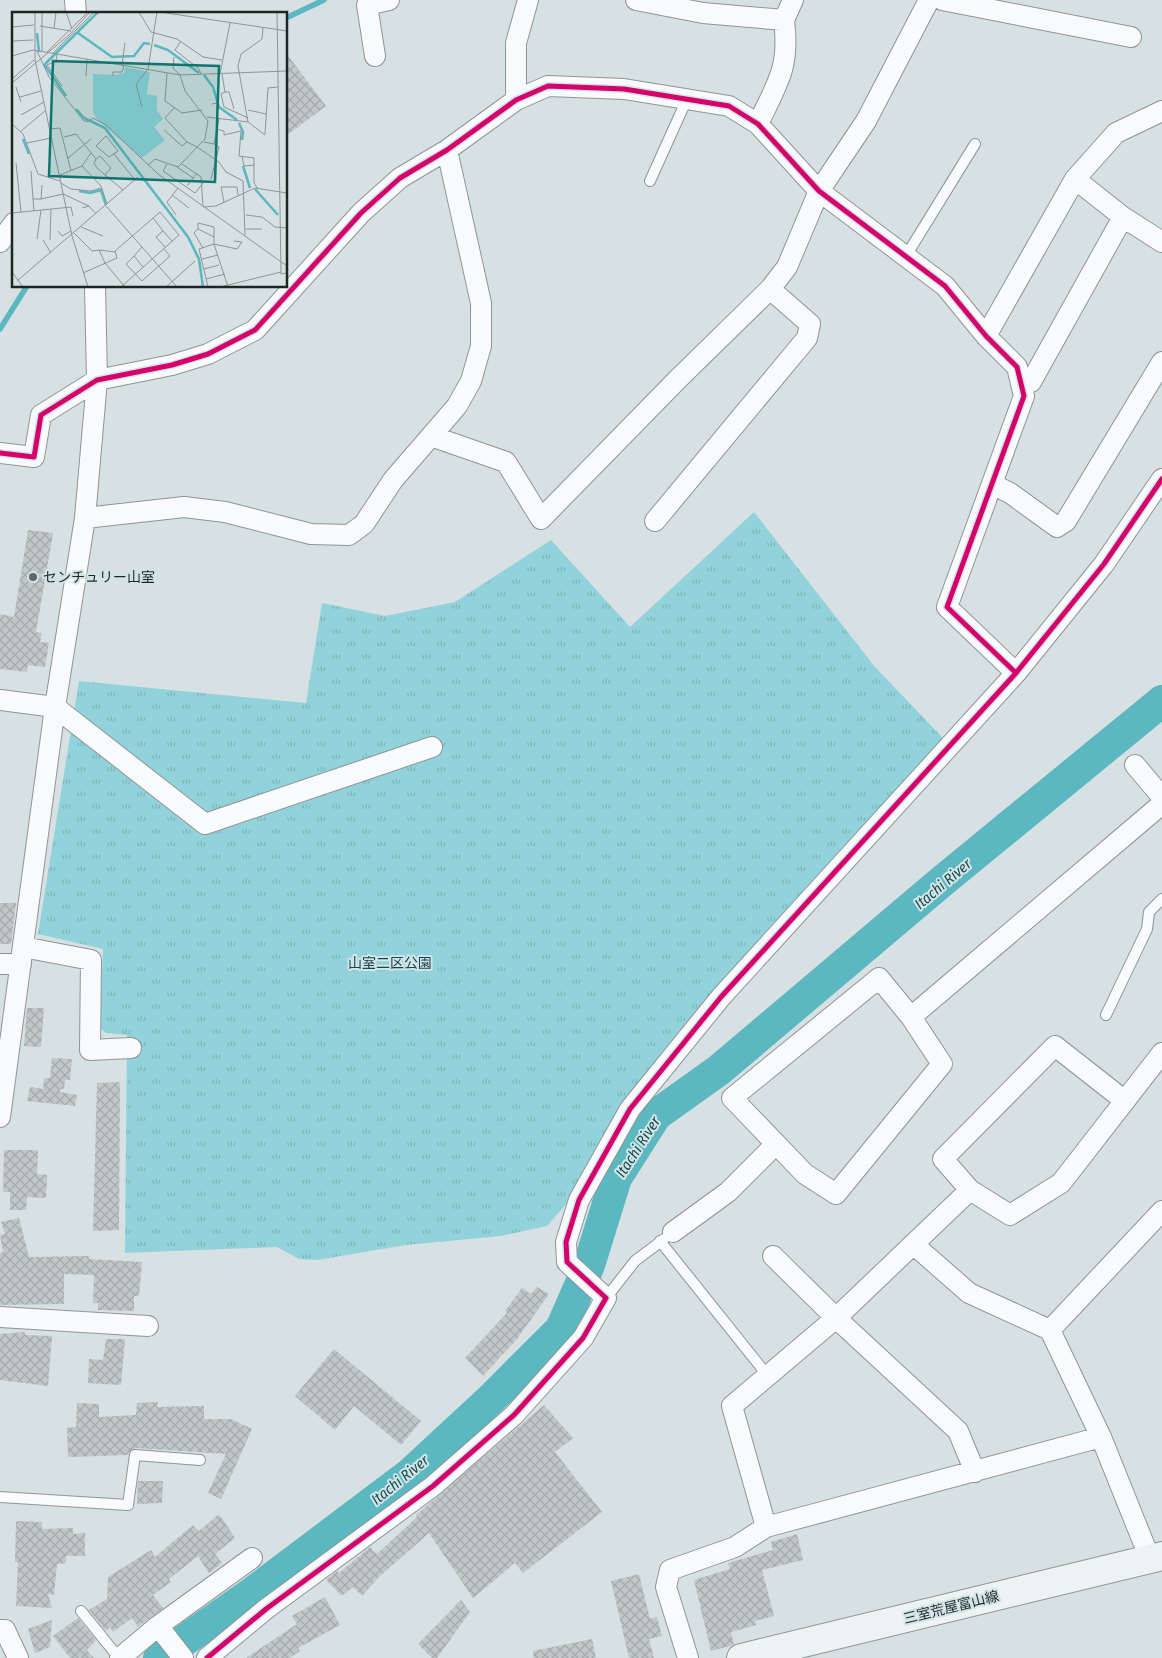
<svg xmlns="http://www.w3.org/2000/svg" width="1162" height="1658" font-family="'Fira Sans Condensed','Noto Sans JP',sans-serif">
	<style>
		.grass { fill: url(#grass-tufts) }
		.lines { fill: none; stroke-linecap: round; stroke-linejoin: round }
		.stream { stroke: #5bb7c0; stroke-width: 5.5 }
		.river { stroke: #5bb7c0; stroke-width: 32 }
		.building { fill: url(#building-cross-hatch) }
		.lane-casing { stroke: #8e9596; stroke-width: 12 }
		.street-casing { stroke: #8e9596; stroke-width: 22 }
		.secondary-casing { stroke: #8e9596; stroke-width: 30 }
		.lane { stroke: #f9fafb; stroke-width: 10 }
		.street { stroke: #f9fafb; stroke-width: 20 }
		.secondary { stroke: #edf2f2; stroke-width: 28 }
		.cycleway-casing { stroke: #d2e4e6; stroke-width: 8 }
		.cycleway { stroke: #d6006c; stroke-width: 5 }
		.poi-dot { fill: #5f6668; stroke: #d2e4e6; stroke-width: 2 }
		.labels { text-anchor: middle; stroke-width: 4; stroke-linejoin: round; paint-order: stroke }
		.poi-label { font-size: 14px; fill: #1e2526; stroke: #d2e4e6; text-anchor: start }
		.park-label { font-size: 14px; fill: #13474d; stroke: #d2e4e6 }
		.street-label { font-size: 14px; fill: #1e2526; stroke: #d2e4e6 }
		.water-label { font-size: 15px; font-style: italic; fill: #174a50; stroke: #d2e4e6 }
		.inset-river { fill: none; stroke: #5bb7c0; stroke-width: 2.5 }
		.inset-road { fill: none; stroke: #8d9597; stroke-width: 1 }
		.view { fill: #0f766e; fill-opacity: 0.15; stroke: #0f766e; stroke-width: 2.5 }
		.inset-edge { fill: none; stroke: #1e2526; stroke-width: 2.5 }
	</style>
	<defs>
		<pattern id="grass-tufts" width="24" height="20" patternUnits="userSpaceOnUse" patternTransform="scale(1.25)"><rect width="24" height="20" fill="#92d3db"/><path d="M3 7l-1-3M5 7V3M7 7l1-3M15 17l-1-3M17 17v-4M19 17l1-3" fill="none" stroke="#7db5bc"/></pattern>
		<pattern id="building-cross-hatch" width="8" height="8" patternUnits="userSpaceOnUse" patternTransform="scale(1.25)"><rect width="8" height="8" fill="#c0c7c9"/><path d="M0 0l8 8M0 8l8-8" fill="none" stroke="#a5abac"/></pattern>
	</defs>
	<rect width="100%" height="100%" fill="#d7e0e2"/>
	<path class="grass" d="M754 512 875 667 943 738 713 992 569 1201 547 1226 501 1236 406 1245 317 1260 299 1259 277 1247 125 1253 127 1035 106 1033 99 1027 103 949 38 934 79 681 306 703 322 603 385 616 455 602 551 540 630 627Z"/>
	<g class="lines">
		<path class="stream" d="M286 18 324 0
			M0 329 27 286"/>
		<path class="river" d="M159 1658 252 1593 410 1474 491 1399 561 1329 589 1265 616 1178 656 1115 719 1070 940 883 1162 701"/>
	</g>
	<path class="building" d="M286 53 326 106 286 136Z
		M28 530 53 533 36 632 42 633 40 642 49 643 45 667 28 665 27 672 0 669V614L14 617Z
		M0 903H16L11 944H0Z
		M27 1008H44L41 1047 24 1046Z
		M52 1058 72 1059 70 1080H65L64 1089H60V1092L77 1095 75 1106 27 1101 30 1087 43 1089 44 1078H50Z
		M120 1082 119 1230 93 1231 97 1083Z
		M4 1150H38L37 1174 47 1175 46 1198 27 1197 26 1210H10V1192H3Z
		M19 1218 29 1257 89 1256V1259L142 1262 139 1296H134V1311L98 1310V1303H93L94 1275 64 1274V1304L0 1305V1253L3 1252 0 1235 5 1234 1 1222Z
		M537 1287 549 1294 517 1339 483 1376 465 1358 507 1313 505 1311 522 1288 531 1294Z
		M25 1332V1335L52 1336 48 1386 0 1380V1334Z
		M106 1339H125L121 1385 88 1383 89 1359 103 1360Z
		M334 1349 421 1421 401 1445 354 1406 335 1430 295 1396Z
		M158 1402 157 1407 204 1406V1419H231L252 1429 221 1499 208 1493 226 1454 136 1448 130 1451 128 1455 68 1457 67 1428 76 1427 77 1403 99 1404V1417L136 1415 137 1403Z
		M544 1405 573 1438 555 1452 602 1512 523 1573 515 1563 473 1598 429 1533 379 1577 362 1596 353 1587 342 1596 326 1580 337 1571 339 1573 370 1547 377 1554 417 1517 416 1515Z
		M138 1481H163L162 1503 137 1504Z
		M219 1514 235 1538 215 1554 222 1563 209 1573 198 1556 169 1579 171 1582 153 1595 163 1608 138 1627 132 1618 113 1632 110 1627 106 1631 89 1610 107 1599 108 1577 151 1550 155 1557 193 1525 199 1531Z
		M16 1521 42 1522V1529L73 1528V1534L85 1533V1556H66V1563L57 1564 54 1595 48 1594 52 1608 16 1606 18 1562H15Z
		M797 1534 803 1560 762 1570 774 1616 755 1621 756 1625 731 1632 734 1645 711 1651 694 1580 730 1569 728 1563 773 1550 771 1542Z
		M639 1574 650 1619 657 1617 662 1636 649 1639 654 1658H629L611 1581Z
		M325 1597 340 1625 298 1648 300 1651 290 1658H246L297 1624 292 1616Z
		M461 1600 470 1612 437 1658H432L418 1644Z
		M78 1618 96 1640 87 1650 94 1658H70L53 1636Z
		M52 1620 50 1647 35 1653 28 1629Z
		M592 1639 596 1658H534L533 1651Z"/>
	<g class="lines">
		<g class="lane-casing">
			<path id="lane" d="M650 181 687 99
				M906 256 975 144
				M1106 1015 1147 929 1149 912 1162 899
				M660 1241 768 1376
				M606 1298 635 1261 664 1239
				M0 1497 128 1505 135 1455 200 1460
				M81 1611 119 1658"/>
		</g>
		<g class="street-casing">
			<path id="street" d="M75 0 76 14
				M636 0 703 13 784 20C790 67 778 82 758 124
				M942 0 1131 37
				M784 20 793 0
				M375 56 367 5 389 0
				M516 100V43L528 0
				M1075 179 1123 217 1162 242
				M0 242 14 223
				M986 336 1075 179 1116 133 1162 111
				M1021 384 1031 382 1123 217
				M431 436 506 462 541 519 678 379 770 289
				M0 453 34 457 41 415 97 380 172 365 208 354 255 330 361 213 400 178 447 150 516 100 548 86 624 89 729 106 758 124 819 191 945 286 986 336 1017 367 1024 396 947 607 1016 673
				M992 484 1010 493 1057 527 1066 521 1162 362
				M85 518 184 507 225 512 311 534 349 535 364 524 393 480 457 406 471 381 481 346V303L447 150
				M655 521 807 338 810 324 770 289 787 267 819 191 866 121 929 0
				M0 700 55 707 205 824 432 747
				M1135 765 1162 797
				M23 947 91 960 90 1050 131 1048
				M0 964H21
				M879 978 911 1017 942 1064 836 1194 805 1174 732 1098Z
				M911 1017 1162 804
				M0 1117 55 707 85 518 97 380 95 286
				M970 1190 943 1159 1055 1046 1125 1101
				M673 1232 728 1192 776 1144
				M913 1244 969 1293 1050 1330 1101 1437 1150 1559
				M773 1256 836 1318 958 1431 975 1472
				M0 1317 148 1326
				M1050 1330 1162 1211
				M766 1527 732 1406 836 1318 970 1190 1010 1215 1061 1183 1162 1053
				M158 1626 183 1658
				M0 1630H5L18 1658
				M120 1658 158 1626 252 1558
				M207 1658 266 1609 433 1486 514 1415 583 1338 606 1298 567 1262 566 1242 579 1200 630 1109 721 997 1016 673 1104 564 1162 479
				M688 1658 666 1587 670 1570 735 1547 766 1527 1101 1437"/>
		</g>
		<g class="secondary-casing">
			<path id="secondary" d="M741 1658 1162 1556"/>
		</g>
		<use href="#lane" class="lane"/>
		<use href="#street" class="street"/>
		<use href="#secondary" class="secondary"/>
		<g class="cycleway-casing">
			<path id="cycleway" d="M0 453 34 457 41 415 97 380 172 365 208 354 255 330 361 213 400 178 447 150 516 100 548 86 624 89 729 106 758 124 819 191 945 286 986 336 1017 367 1024 396 947 607 1016 673
				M207 1658 266 1609 433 1486 514 1415 583 1338 606 1298 567 1262 566 1242 579 1200 630 1109 721 997 1016 673 1104 564 1162 479"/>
		</g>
		<use href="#cycleway" class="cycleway"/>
	</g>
	<circle class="poi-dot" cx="33" cy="577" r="5"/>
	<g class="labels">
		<g class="poi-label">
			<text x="43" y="582">センチュリー山室</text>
		</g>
		<g class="park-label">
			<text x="390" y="968">山室二区公園</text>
		</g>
		<g class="street-label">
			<text transform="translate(951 1607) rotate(-14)" y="5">三室荒屋富山線</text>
		</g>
		<g class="water-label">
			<text transform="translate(943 884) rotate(-40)" y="5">Itachi River</text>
			<text transform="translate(638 1147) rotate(-57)" y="5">Itachi River</text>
			<text transform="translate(400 1480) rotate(-39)" y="5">Itachi River</text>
		</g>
	</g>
	<g transform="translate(12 12)">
		<rect width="275" height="275" fill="#d7e0e2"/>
		<path d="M113 55 138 60 135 82 145 84V98L151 107 142 115 153 128 130 146 85 107 81 100V62L103 63 112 61Z" fill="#92d3db"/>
		<path class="inset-river" d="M25 21 27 40M66 21 100 45 122 44 132 31 138 32M142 33 156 38 187 61M32 52 54 84M33 52 86 0M192 63 201 75 207 95 225 108M64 97 72 106 93 116 176 225 187 247 191 275M227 111 231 120 230 128M11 127 17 142M231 154 238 176M243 177 266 203M67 179 78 181 89 178 94 193"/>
		<path class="inset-road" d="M23 0V48L60 224 76 275M30 0V40M54 0 60 17M127 0 139 20 165 27 191 45 210 48M148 0 275 19M265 0 269 262 275 261M28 14 59 19M0 15 22 13M42 16 44 0M251 16 250 27 229 42 226 54 236 110 253 123M0 29 21 28M169 29 163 38 187 57 189 62M25 39 37 65 71 108 75 110 81 106 94 113 146 162 275 254M35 40 76 0M41 41 82 0M45 42 44 49 35 53 50 74M0 44 21 38 168 63 275 59M110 53 113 31M155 61 153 89 170 101 190 98M208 62 218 11M210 62 213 80 209 82 212 95 236 106M74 64 75 47M101 64V60H110L112 53M0 67 22 48M0 71 57 23 78 0M4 75 9 90M213 80H217L222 97M8 85 29 79M200 92 205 91V107M130 95 124 72 136 57 145 0M162 96 153 106 175 130M236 98 254 102M9 103 32 90M195 105 236 110M0 112 11 122 26 162 48 169M38 117 48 116 59 159M204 117 212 119V123L229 119 227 144 242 146V171L246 177M152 118 170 134 175 130 185 135 207 150 214 160 231 169 233 223M8 120 33 99M253 122 256 76 266 75M94 124 106 139 97 145 84 134ZM52 125 64 122 84 147 82 151 85 156 111 178M192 130 202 132 207 107M15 131 39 126M102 142 123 168M230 144 232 154 242 153M56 146 79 127M84 147 88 144 99 156 93 163M4 151 9 200M155 152 151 159 183 181 192 170M170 152 189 165 191 194M136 153 143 147 166 155 193 127 196 109 173 79 168 63 161 56 162 45M70 154 89 174 95 192M165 155 181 166M19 159 21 187M48 163 70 154 79 141M199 167 207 135 202 132M49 171 59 177 79 179 89 176M30 173 29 187 51 182 77 194M175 174 185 161M160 183 177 196M212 190 209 175H225L226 183M94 194 165 275M192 195 204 194 243 176 275 181M70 196 77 194 84 202M22 199 21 187H29M0 201 59 195 61 204M164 203 155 190 166 176M234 203 250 205 263 215 275 216M141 206 151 219M69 215 91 224M186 217V211L202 215V225M234 217H250M46 219 50 224 59 219M62 221 80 239 87 238 93 251 113 275M25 227 29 198M31 228 39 241M38 228 39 197M130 235 122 244 131 255M153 235 144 225 151 219 160 229M191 236 182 221 186 217 202 225V232L225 237 230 230 222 229M87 238 103 240M122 244 114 252 130 269 158 244 152 237M190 247 206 243M192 257 207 253M0 260 11 275M71 261 105 246 103 239 148 200 167 223 109 275M194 267 213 262M5 269 126 165M154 275 183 249M196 275 187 237 202 232 216 275M208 275 269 260"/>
		<path class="view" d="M41 49 207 54 203 170 37 164Z"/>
		<rect width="275" height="275" class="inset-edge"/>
	</g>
</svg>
